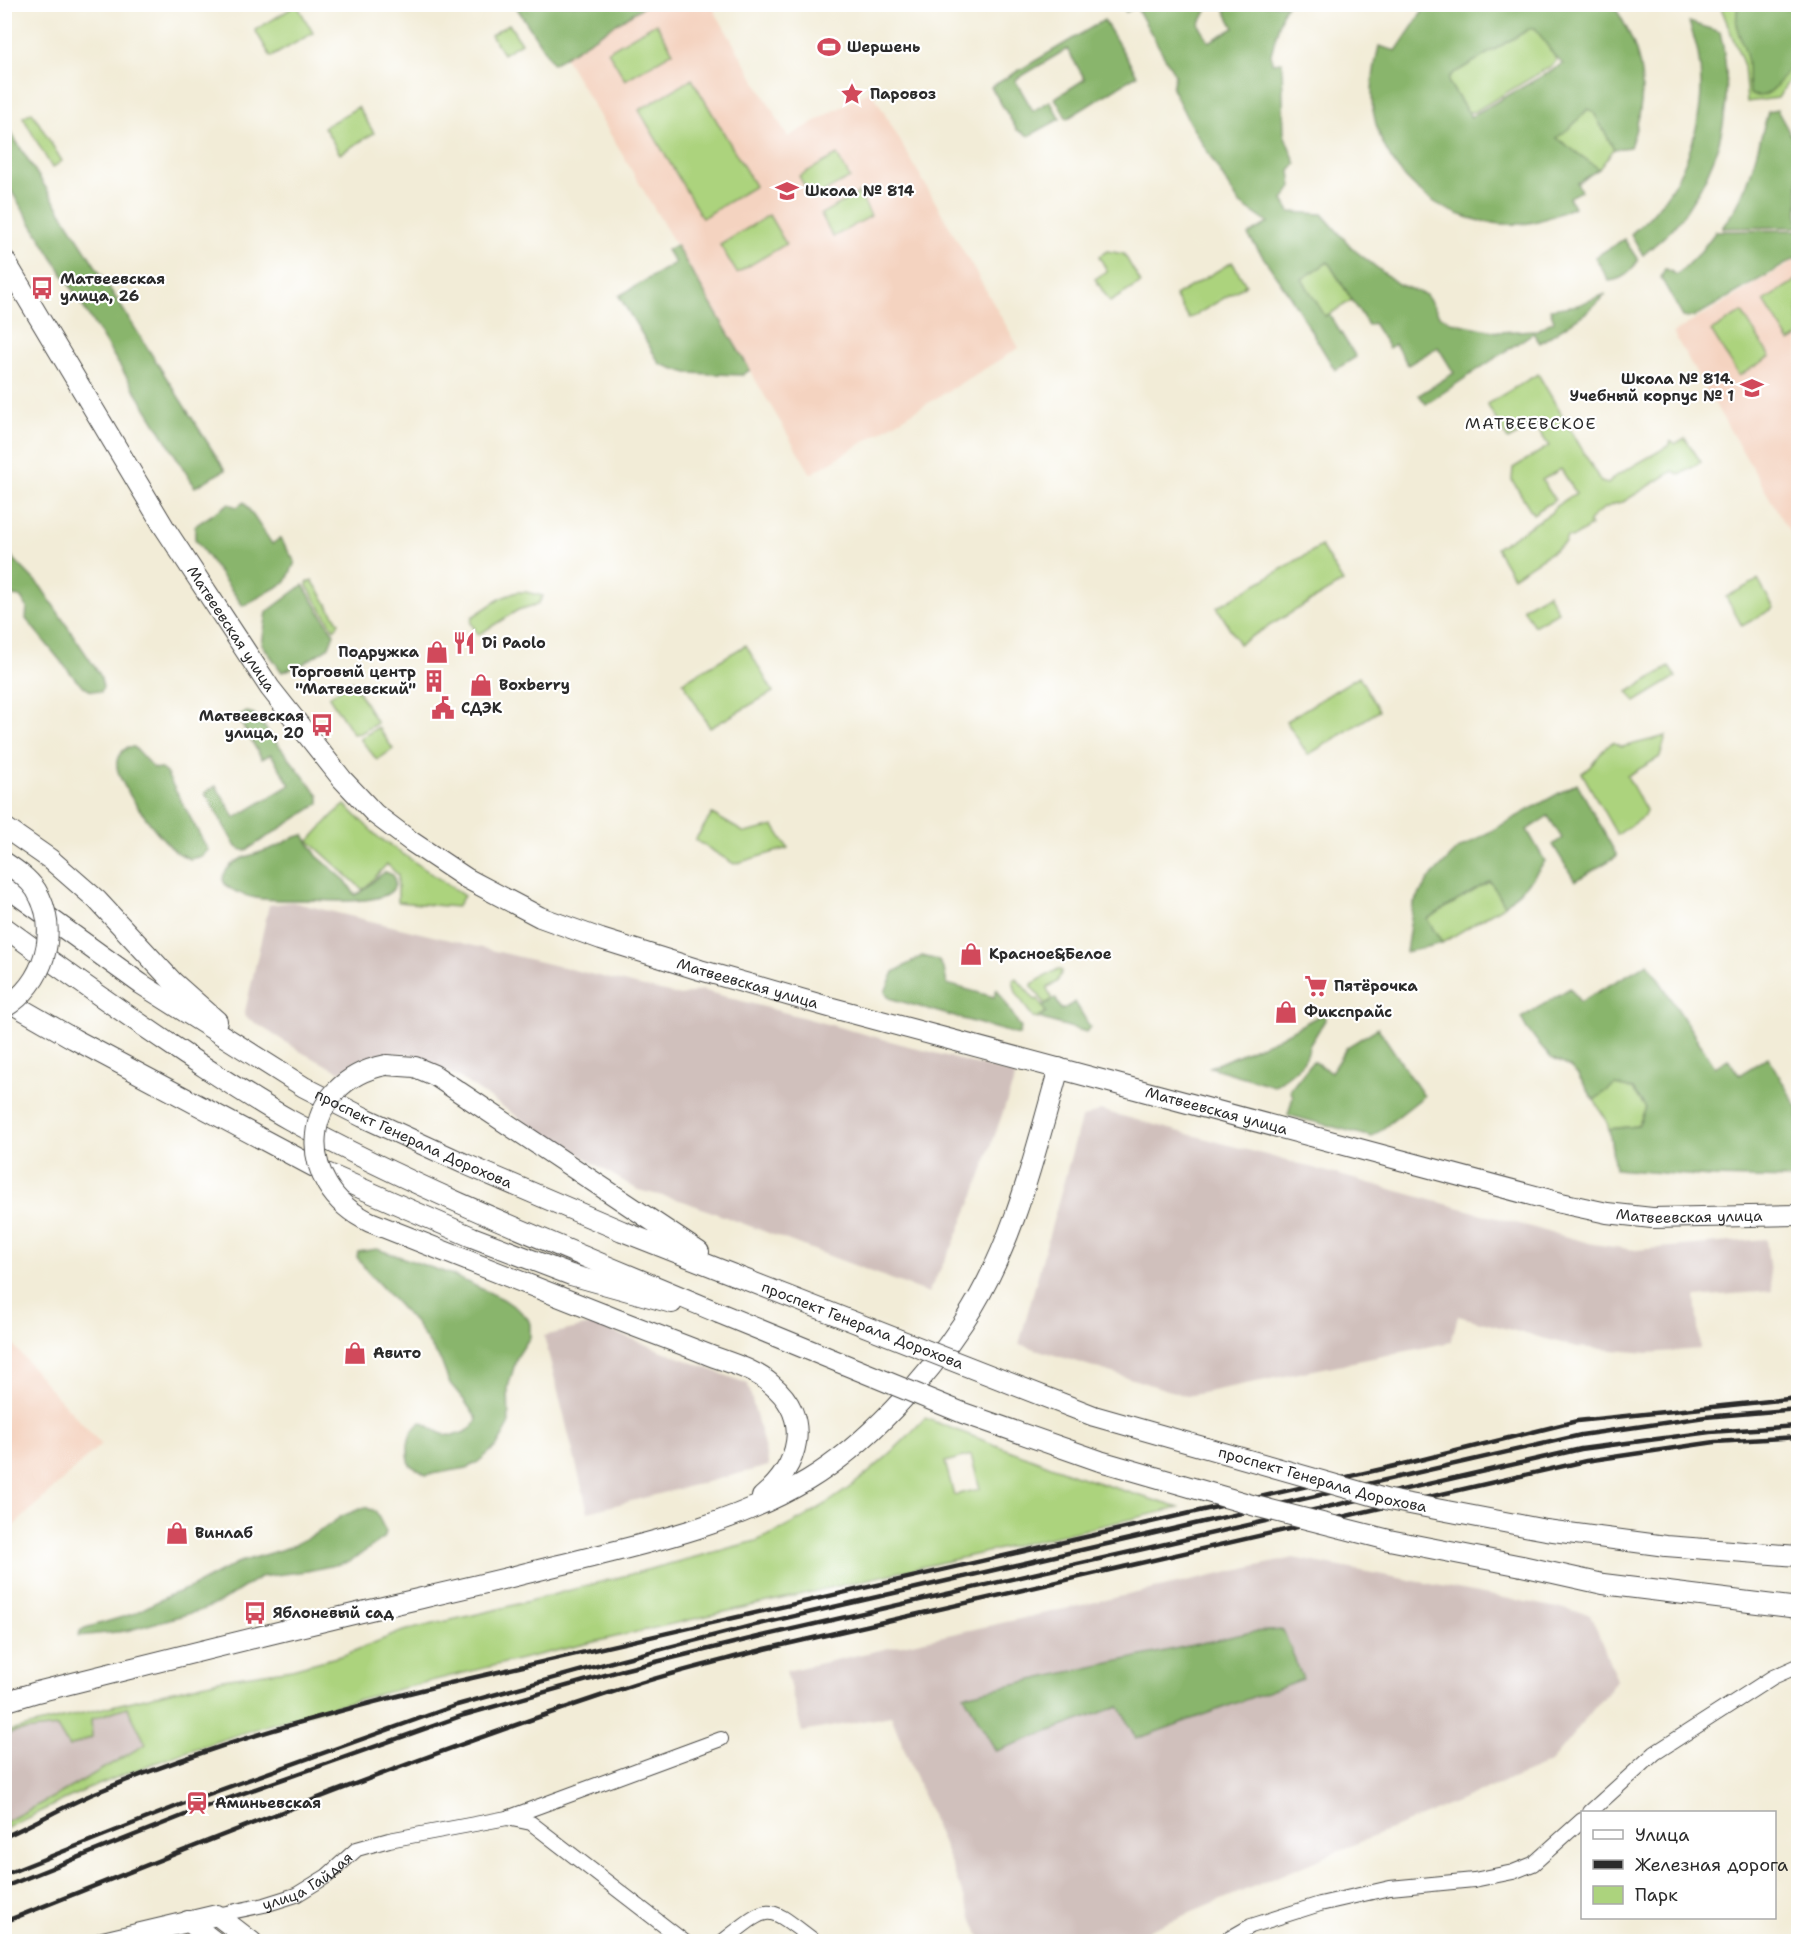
<svg xmlns="http://www.w3.org/2000/svg" width="1803" height="1946" font-family="'Shantell Sans',sans-serif">
	<style>
		.built { fill: #f4d3c0 }
		.industrial { fill: #d0c0bc }
		.green { fill: #acd37d; stroke: #6c7f54; stroke-width: 1.5; fill-rule: evenodd }
		.forest { fill: #89b56c; stroke: #5a704c; stroke-width: 1.5; fill-rule: evenodd }
		.lines { fill: none; stroke-linecap: round; stroke-linejoin: round }
		.street-casing { stroke: #494845; stroke-width: 16 }
		.secondary-casing { stroke: #494845; stroke-width: 22 }
		.street { stroke: #fff; stroke-width: 14 }
		.secondary { stroke: #fff; stroke-width: 20 }
		.rail { stroke: #2b2b2b; stroke-width: 4.5 }
		.secondary-bridge-casing { stroke: #494845; stroke-width: 22; stroke-linecap: butt }
		.secondary-bridge { stroke: #fff; stroke-width: 20 }
		.labels { text-anchor: middle; stroke-width: 4.5; stroke-linejoin: round; paint-order: stroke }
		.poi-label { font-size: 15px; font-weight: bold; fill: #2b2b2b; stroke: #fff; text-anchor: start }
		.street-label { font-size: 15px; fill: #2b2b2b; stroke: #fff }
		.neighbourhood-label { font-size: 16px; letter-spacing: 1.5px; fill: #2b2b2b; stroke: #fff }
	</style>
	<rect width="100%" height="100%" fill="#fff"/>
	<filter id="ink" filterUnits="userSpaceOnUse"><feTurbulence type="fractalNoise" baseFrequency=".0167" numOctaves="2"/><feDisplacementMap in="SourceGraphic" scale="12" xChannelSelector="R" yChannelSelector="G"/><feConvolveMatrix kernelMatrix="1 2 1 2 8 2 1 2 1" color-interpolation-filters="sRGB"/></filter>
	<filter id="wash" filterUnits="userSpaceOnUse"><feTurbulence type="fractalNoise" baseFrequency=".008" numOctaves="4" result="noise"/><feDisplacementMap in="SourceGraphic" scale="24" xChannelSelector="R" yChannelSelector="G"/><feGaussianBlur stdDeviation="1.35" result="paint"/><feColorMatrix in="noise" values="0 0 0 0 0 0 0 0 0 0 0 0 0 0 0 0 0 1.4 0 .05"/><feComposite in="paint" operator="in"/></filter>
	<g filter="url(#wash)">
		<rect width="100%" height="100%" fill="#f2ecd7"/>
		<path class="built" d="M534 5H711L788 137 871 90 1019 348 811 474Z
			M1798 259V546L1673 333Z
			M5 1335 51 1390 101 1444 5 1534Z"/>
		<path class="industrial" d="M292 902 681 996 701 990 1016 1075 974 1195 953 1245 928 1293 683 1201 638 1190 567 1147H563L460 1078 418 1057 404 1053 380 1054 359 1060 340 1072 303 1053 244 1016 269 905Z
			M1100 1110 1593 1244 1636 1250 1766 1239 1772 1291 1695 1297 1700 1349 1648 1353 1577 1347 1458 1316 1451 1342 1187 1396 1019 1344 1081 1119Z
			M593 1324 748 1384 769 1466 588 1512 544 1336Z
			M1293 1558 1590 1614 1617 1680 1550 1763 1123 1941 982 1942 891 1716 802 1732 786 1671Z
			M127 1707 146 1744 59 1794 5 1822V1737L14 1732 58 1727 69 1747 91 1719Z"/>
		<path class="green" d="M297 5 313 33 271 57 255 30Z
			M1720 5H1798V70L1793 74 1778 98 1747 102 1744 66Z
			M656 23 673 52 625 80 608 51Z
			M509 24 521 43 503 54 491 35Z
			M1535 27 1539 30 1555 57 1556 61 1553 65 1474 112H1469L1466 110 1449 83V78L1451 75 1531 28Z
			M692 79 755 186 702 218 639 110Z
			M358 107 374 133 340 154 324 127Z
			M1588 109 1594 113 1614 149 1599 169 1556 138 1573 125Z
			M32 112 62 161 52 168 23 117Z
			M837 155 850 178 811 199 799 176Z
			M859 193 871 216 833 237 821 214Z
			M769 215 786 244 737 273 720 245Z
			M1107 251 1124 254 1141 283 1110 302 1095 279 1107 271 1099 256Z
			M1232 262 1246 285 1189 319 1175 296Z
			M1328 262 1352 300 1325 317 1301 279Z
			M1798 279V337L1790 342 1764 301Z
			M1742 312 1770 357 1739 376 1711 331Z
			M1538 374 1601 482 1608 484 1614 477 1668 446 1670 441 1675 444 1685 438 1701 462 1680 475 1673 471 1623 502C1613 503 1594 512 1589 522L1591 526 1572 538 1567 537 1565 543 1513 577 1496 548 1551 513 1556 506 1576 493 1561 469 1542 480 1555 500 1533 514 1512 480 1513 468 1549 446 1535 425 1508 440 1487 404Z
			M1321 546 1343 582 1239 644 1217 607Z
			M312 580 339 623 335 629 333 628 307 586V583Z
			M1758 580 1774 608 1742 626 1726 597Z
			M517 592H526L543 596 538 604 518 610 478 635 471 623 472 617 501 598Z
			M1548 593 1558 612 1534 626 1523 608Z
			M746 645 773 692 710 728 683 682Z
			M1669 667 1676 677 1635 702 1628 692Z
			M1359 676 1379 711 1308 755 1286 721Z
			M352 681 377 723 361 733 353 734 329 697Z
			M378 727 393 749 377 760 361 740V738Z
			M1666 736 1660 757 1627 776 1646 810 1644 816 1617 835 1582 773C1596 765 1599 750 1613 742L1622 747Z
			M345 805 378 837 464 896 457 907 398 902V875L387 864 363 890 309 841 333 815Z
			M712 814 745 833 774 826 788 848 734 864 695 840Z
			M1490 881 1505 905 1442 943 1427 919Z
			M1058 969 1062 971 1057 982 1047 988 1052 1000 1045 1004 1038 994 1032 988V984Z
			M1016 978 1035 1000 1038 999 1046 1012 1039 1019 1033 1018 1016 992 1013 980Z
			M1615 1085 1633 1089 1646 1108 1638 1126 1609 1129 1606 1119 1594 1100Z
			M925 1418 1077 1476 1179 1508C990 1552 800 1594 611 1638 436 1679 260 1718 93 1787 63 1799 34 1815 5 1829V1822L59 1794 146 1744 127 1707 91 1719 92 1737 69 1747 57 1727 14 1732 5 1737V1732L223 1679 292 1669 344 1655 403 1631 495 1610 756 1541C824 1512 875 1473 925 1418ZM971 1455 980 1489 954 1495 945 1462Z"/>
		<path class="forest" d="M515 5H646L553 64Z
			M1121 5H1209L1199 25 1209 42 1234 28 1222 5H1287L1283 10 1271 54 1272 63 1282 62 1284 134 1296 164 1290 171 1292 187 1283 200 1290 212 1322 214 1353 249 1398 284 1426 295 1440 316 1451 322 1498 332 1537 330 1554 321 1550 309 1578 305 1606 294 1587 312 1540 343 1533 333 1426 404 1419 395 1454 373 1438 347 1408 365 1395 344 1389 348 1373 323 1368 325 1328 262 1302 279 1325 316 1329 314 1356 357 1335 370 1290 296 1248 235 1268 223 1239 203 1189 122 1172 88 1175 75 1136 7 1126 12Z
			M1427 5 1614 6C1645 54 1650 93 1630 147L1614 149 1594 113 1588 109 1573 125 1557 138 1599 169 1577 183 1581 191 1569 197 1574 207C1557 215 1540 222 1522 224 1451 229 1384 181 1373 110 1370 89 1374 66 1379 46L1396 51ZM1531 28H1535L1555 57 1563 64 1470 117 1469 112 1466 110 1449 83V78L1451 75Z
			M1738 5H1797L1793 12 1798 23V58C1784 70 1773 105 1750 94 1747 84 1749 75 1748 65 1746 40 1732 36 1738 5Z
			M1104 20 1137 75 1067 119 1055 98 1085 79 1067 49 1015 80 1033 111 1050 101 1060 119 1029 136 1017 130 991 87Z
			M1689 22 1720 32C1737 105 1721 169 1674 227 1665 237 1653 246 1643 255L1631 234C1640 226 1650 218 1657 208 1692 167 1708 107 1698 53 1696 43 1692 32 1689 22Z
			M1777 110 1798 148V227L1722 228 1737 206 1750 176 1768 112Z
			M4 122 225 470 195 487 5 181Z
			M1798 230V257L1694 317H1683L1661 278 1665 268 1677 275 1701 251 1716 231Z
			M1624 239 1638 260C1631 272 1623 280 1609 281L1595 257Z
			M676 245 750 370 742 375 687 373 660 364 619 296 675 263 667 250Z
			M244 502 272 544 280 538 295 562 286 582 243 606 195 539V526L228 504 237 507Z
			M4 543 12 557 41 587 100 675 103 687 101 692 89 690 77 681 26 619 27 607 20 597 5 595Z
			M303 585 334 634 329 647 303 664 282 672 262 644 267 612Z
			M247 712 254 714 319 796V803L314 807 245 851 236 847 205 792 216 786 235 818 290 785 271 754 262 759 237 716Z
			M128 747H134L153 768 161 769 166 773 208 850 202 856 190 859C185 856 178 854 174 850 159 836 113 781 117 761 118 754 123 751 128 747Z
			M1577 783 1617 856 1575 881 1553 845 1562 838 1548 816 1527 830 1545 861 1531 880 1505 905 1490 881 1427 919 1442 943 1406 952 1413 905 1429 879 1457 850Z
			M304 835 317 856 346 881 355 895C368 890 374 877 386 872L393 875C409 909 323 900 307 900 290 900 273 901 256 898 249 897 237 893 231 889 214 879 229 865 241 859 252 854 264 852 275 847 286 843 292 836 304 835Z
			M922 956 938 960 944 969 947 984 994 997 997 989 1021 1028 1019 1035 889 998 885 992 894 972Z
			M1648 963 1715 1067 1728 1059 1739 1075 1768 1057 1798 1109V1179L1710 1177 1615 1169 1609 1129 1638 1126 1646 1108 1633 1089 1615 1085 1594 1100 1578 1075 1570 1067 1551 1058 1527 1029 1521 1018 1570 988 1580 1002Z
			M1055 998 1062 1010 1075 1002 1090 1027 1086 1032 1042 1019 1039 1017 1046 1012 1042 1006Z
			M1324 1013 1325 1020 1309 1046C1308 1065 1287 1076 1274 1086L1210 1067 1276 1039Z
			M1378 1028 1424 1096 1372 1137 1288 1115 1293 1096 1290 1090 1313 1061 1331 1072 1347 1047Z
			M377 1249 450 1274 503 1299 519 1310 528 1319 530 1324V1337L517 1357 508 1387 509 1425 497 1446 478 1462 467 1468 426 1475 410 1465C406 1449 406 1433 421 1422 429 1425 435 1432 443 1434 455 1438 475 1431 477 1419L464 1400 449 1382 441 1361 415 1323 367 1271 357 1257 358 1252Z
			M365 1507 376 1512 386 1532 384 1538 349 1562 307 1571 260 1577 219 1603 202 1610 126 1631 79 1636 80 1631 85 1628 133 1614 170 1595 192 1587 237 1563 290 1547 317 1533 342 1516Z
			M1283 1630 1303 1679 1136 1739 1119 1706 996 1751 964 1695 1252 1632Z"/>
	</g>
	<g filter="url(#ink)">
		<g class="lines">
			<g class="street-casing">
				<g id="street">
					<path d="M1590 1812 1655 1753 1773 1677 1798 1666"/>
					<path d="M507 1818 721 1739"/>
					<path id="s1" d="M217 1915 264 1905 296 1895 327 1876 357 1849 389 1840 507 1818 531 1823 685 1942"/>
					<path d="M722 1942C773 1902 765 1904 816 1942"/>
					<path d="M1223 1942 1251 1926 1320 1904 1390 1888 1474 1880 1513 1872 1533 1864 1582 1820"/>
				</g>
			</g>
			<g class="secondary-casing">
				<g id="secondary">
					<path id="s2" d="M4 259 164 527 270 688 342 779 375 814 412 842 466 878 540 917 601 939 700 970 829 1007 1561 1203 1607 1213 1652 1218 1798 1215"/>
					<path d="M4 827 50 859 97 900 173 982 217 1021"/>
					<path id="s3" d="M4 885 141 984 304 1087 363 1117 465 1164 622 1231 734 1275"/>
					<path d="M4 927C64 971 125 1014 186 1055 220 1077 254 1100 290 1120 428 1195 575 1252 719 1313"/>
					<path d="M4 999 74 1039 324 1172 472 1237 571 1275 672 1303"/>
					<path d="M386 1065 415 1067 434 1075 699 1252"/>
					<path d="M603 1314C638 1328 674 1341 709 1355 730 1363 754 1369 771 1384 813 1418 799 1466 762 1497"/>
					<path d="M1522 1566 1603 1584 1798 1608"/>
					<path d="M4 1702 37 1692C130 1669 223 1645 316 1623 388 1605 460 1590 531 1572 625 1548 724 1530 808 1480 866 1445 926 1379 963 1323 1014 1246 1034 1156 1059 1068"/>
					<path d="M188 1921 215 1942"/>
					<path d="M103 1942 217 1915 252 1942"/>
				</g>
			</g>
			<use href="#street" class="street"/>
			<use href="#secondary" class="secondary"/>
			<path class="rail" d="M4 1837C35 1823 65 1806 95 1793 210 1745 330 1712 450 1683L1408 1463 1577 1421 1798 1398
				M4 1875 195 1799 457 1705 619 1660 755 1625 1581 1435 1705 1417 1798 1409
				M4 1887 210 1805 464 1715 623 1670 758 1637 1581 1449 1710 1432 1798 1426
				M4 1922C213 1839 421 1754 634 1685 677 1671 722 1661 765 1649L1586 1461 1715 1442 1798 1437"/>
			<g class="secondary-bridge-casing">
				<g id="secondary-bridge">
					<path d="M4 862C16 870 28 878 36 890 61 931 44 984 4 1008"/>
					<path d="M386 1065C298 1082 292 1186 370 1222L603 1314"/>
					<path id="s4" d="M734 1275 1094 1416 1389 1500 1546 1530 1666 1546 1798 1556"/>
					<path d="M719 1313 963 1413 1100 1461 1259 1507 1389 1540 1522 1566"/>
				</g>
			</g>
			<use href="#secondary-bridge" class="secondary-bridge"/>
		</g>
	</g>
	<defs>
		<g id="stadium-bare" transform="scale(1.8)"><path d="M0-5a6.5 5 0 1 0 0 10a6.5 5 0 1 0 0-10ZM-3.5-1.8h7v3.6h-7Z" fill="#d1495b" stroke="#fff" stroke-width="2.5" paint-order="stroke"/></g>
		<g id="sight-bare" transform="scale(1.8)"><path d="M0-6L1.8-2.2L6-1.7L2.9 1.2L3.7 5.4L0 3.3L-3.7 5.4L-2.9 1.2L-6-1.7L-1.8-2.2Z" fill="#d1495b" stroke="#fff" stroke-width="2.5" paint-order="stroke"/></g>
		<g id="school-bare" transform="scale(1.8)"><path d="M0-5L7-2L0 1L-7-2ZM-4 1L0 2.5L4 1V4Q0 6-4 4Z" fill="#d1495b" stroke="#fff" stroke-width="2.5" paint-order="stroke"/></g>
		<g id="bus-bare" transform="scale(1.8)"><path d="M-5-6H5V4H4V6H2V4H-2V6H-4V4H-5ZM-3.5-4V0h7V-4ZM-3.5 1.2v1.5H-2V1.2ZM2 1.2v1.5H3.5V1.2Z" fill="#d1495b" stroke="#fff" stroke-width="2.5" paint-order="stroke"/></g>
		<g id="restaurant-bare" transform="scale(1.8)"><path d="M-5-6h1v4h1v-4h1v4h1v-4h1v5L-1.5 .5V6h-2V.5L-5-1ZM5-6V6H3V1.5H1.5Q1.5-4 5-6Z" fill="#d1495b" stroke="#fff" stroke-width="2.5" paint-order="stroke"/></g>
		<g id="shop-bare" transform="scale(1.8)"><path d="M-5-2.5h2.3a2.7 3.5 0 0 1 5.4 0H5L5.5 6h-11ZM-1.5-2.5h3a1.5 2.3 0 0 0-3 0Z" fill="#d1495b" stroke="#fff" stroke-width="2.5" paint-order="stroke"/></g>
		<g id="building-bare" transform="scale(1.8)"><path d="M-4-6H4V6H1V3H-1V6H-4ZM-2.5-4.3h1.7v1.8h-1.7ZM.8-4.3h1.7v1.8H.8ZM-2.5-1h1.7V.8h-1.7ZM.8-1h1.7V.8H.8Z" fill="#d1495b" stroke="#fff" stroke-width="2.5" paint-order="stroke"/></g>
		<g id="civic-bare" transform="scale(1.8)"><path d="M-.6-6.5H3V-4.5H.6V-3L4-1V1h2V6H-6V1h2V-1L-.6-3ZM-1.2 2.5V6h2.4V2.5Z" fill="#d1495b" stroke="#fff" stroke-width="2.5" paint-order="stroke"/></g>
		<g id="supermarket-bare" transform="scale(1.8)"><path d="M-6-5.5h2.5l.6 2H6L4.5 2H-2.5L-4.4-4H-6ZM-1.5 3.2a1.3 1.3 0 1 0 .1 0ZM3 3.2a1.3 1.3 0 1 0 .1 0Z" fill="#d1495b" stroke="#fff" stroke-width="2.5" paint-order="stroke"/></g>
		<g id="station-bare" transform="scale(1.8)"><path d="M-3-6H3Q5-6 5-4V2Q5 4 3 4L4.5 6H3L1.5 4h-3L-3 6H-4.5L-3 4Q-5 4-5 2V-4Q-5-6-3-6ZM-3.5-4v3h7v-3ZM-3.5 1v1.5H-2V1ZM2 1v1.5H3.5V1Z" fill="#d1495b" stroke="#fff" stroke-width="2.5" paint-order="stroke"/></g>
	</defs>
	<g fill-rule="evenodd">
		<use href="#stadium-bare" x="829" y="47"/>
		<use href="#sight-bare" x="852" y="94"/>
		<use href="#school-bare" x="787" y="191"/>
		<use href="#bus-bare" x="42" y="288"/>
		<use href="#school-bare" x="1752" y="388"/>
		<use href="#restaurant-bare" x="464" y="643"/>
		<use href="#shop-bare" x="437" y="652"/>
		<use href="#building-bare" x="434" y="681"/>
		<use href="#shop-bare" x="481" y="685"/>
		<use href="#civic-bare" x="443" y="708"/>
		<use href="#bus-bare" x="322" y="725"/>
		<use href="#shop-bare" x="971" y="954"/>
		<use href="#supermarket-bare" x="1316" y="986"/>
		<use href="#shop-bare" x="1286" y="1012"/>
		<use href="#shop-bare" x="355" y="1353"/>
		<use href="#shop-bare" x="177" y="1533"/>
		<use href="#bus-bare" x="255" y="1613"/>
		<use href="#station-bare" x="197" y="1803"/>
	</g>
	<g class="labels">
		<g class="poi-label">
			<text x="847" y="52">Шершень</text>
			<text x="870" y="99">Паровоз</text>
			<text x="805" y="196">Школа № 814</text>
			<text x="60" y="284">Матвеевская<tspan x="60" dy="17">улица, 26</tspan></text>
			<text x="1734" y="384" text-anchor="end">Школа № 814.<tspan x="1734" dy="17">Учебный корпус № 1</tspan></text>
			<text x="482" y="648">Di Paolo</text>
			<text x="419" y="657" text-anchor="end">Подружка</text>
			<text x="416" y="677" text-anchor="end">Торговый центр<tspan x="416" dy="17">"Матвеевский"</tspan></text>
			<text x="499" y="690">Boxberry</text>
			<text x="461" y="713">СДЭК</text>
			<text x="304" y="721" text-anchor="end">Матвеевская<tspan x="304" dy="17">улица, 20</tspan></text>
			<text x="989" y="959">Красное&amp;Белое</text>
			<text x="1334" y="991">Пятёрочка</text>
			<text x="1304" y="1017">Фикспрайс</text>
			<text x="373" y="1358">Авито</text>
			<text x="195" y="1538">Винлаб</text>
			<text x="273" y="1618">Яблоневый сад</text>
			<text x="215" y="1808">Аминьевская</text>
		</g>
		<g class="street-label">
			<text dy="5" stroke="none"><textPath href="#s2" startOffset="434">Матвеевская улица</textPath></text>
			<text dy="5" stroke="none"><textPath href="#s2" startOffset="1082">Матвеевская улица</textPath></text>
			<text dy="5" stroke="none"><textPath href="#s2" startOffset="1568">Матвеевская улица</textPath></text>
			<text dy="5" stroke="none"><textPath href="#s3" startOffset="483">проспект Генерала Дорохова</textPath></text>
			<text dy="5" stroke="none"><textPath href="#s2" startOffset="2054">Матвеевская улица</textPath></text>
			<text dy="5" stroke="none"><textPath href="#s4" startOffset="138">проспект Генерала Дорохова</textPath></text>
			<text dy="5" stroke="none"><textPath href="#s4" startOffset="624">проспект Генерала Дорохова</textPath></text>
			<text dy="5" stroke="none"><textPath href="#s1" startOffset="98">улица Гайдая</textPath></text>
		</g>
		<g class="neighbourhood-label">
			<text x="1531" y="429">МАТВЕЕВСКОЕ</text>
		</g>
	</g>
	<rect width="1803" height="1946" fill="none" stroke="#fff" stroke-width="24"/>
	<rect x="1581" y="1811" width="195" height="108" fill="#ffffff" stroke="#aaaaaa" stroke-width="1.5"/>
	<rect x="1593" y="1830" width="30" height="9" fill="#ffffff" stroke="#aaaaaa" stroke-width="1.5"/>
	<text x="1635" y="1841" font-size="18" fill="#2b2b2b">Улица</text>
	<rect x="1593" y="1860" width="30" height="9" fill="#2b2b2b" stroke="#aaaaaa" stroke-width="1.5"/>
	<text x="1635" y="1871" font-size="18" fill="#2b2b2b">Железная дорога</text>
	<rect x="1593" y="1886" width="30" height="18" fill="#acd37d" stroke="#aaaaaa" stroke-width="1.5"/>
	<text x="1635" y="1901" font-size="18" fill="#2b2b2b">Парк</text>
</svg>
